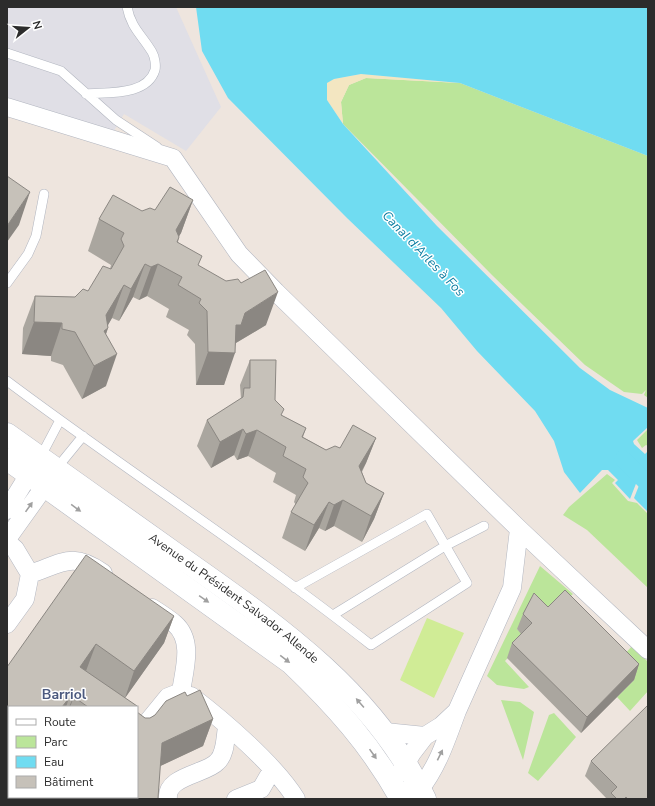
<svg xmlns="http://www.w3.org/2000/svg" width="655" height="806" font-family="'Nunito Sans',sans-serif">
	<style>
		.industrial { fill: #e0dfe6 }
		.green { fill: #bbe59a }
		.sand { fill: #f3e6c1 }
		.pitch { fill: #d0ec96 }
		.water { fill: #70dcf1 }
		.lines { fill: none; stroke-linecap: round; stroke-linejoin: round }
		.canal { stroke: #70dcf1; stroke-width: 17 }
		.service-casing { stroke: #b2b6c0; stroke-width: 10 }
		.minor-casing { stroke: #b2b6c0; stroke-width: 19 }
		.tertiary-casing { stroke: #b2b6c0; stroke-width: 23 }
		.service { stroke: #fff; stroke-width: 9 }
		.minor { stroke: #fff; stroke-width: 18 }
		.tertiary { stroke: #fff; stroke-width: 22 }
		.wall { fill: #aaa69f }
		.shaded-wall { fill: #8b8782 }
		.building { fill: #c6c1b9; stroke: #8b8782 }
		.oneway { fill: #a0a0a0 }
		.labels { text-anchor: middle; stroke-width: 3; stroke-linejoin: round; paint-order: stroke }
		.street-label { font-size: 12px; fill: #2c2c2c; stroke: #fff }
		.water-label { font-size: 13px; font-style: italic; fill: #0b7da1; stroke: #fff }
		.quarter-label { font-size: 14px; font-weight: bold; fill: #4b597e; stroke: #fff }
	</style>
	<rect width="100%" height="100%" fill="#eee5de"/>
	<path class="industrial" d="M7 7H176L221 107 186 151 124 114 112 134 7 100Z"/>
	<path class="green" d="M366 78 460 83 648 156V398L644 395 646 390 642 394 624 392 585 365 492 275 343 124 341 102 349 85Z
		M648 429V446L646 445 642 448 637 440Z
		M607 474 615 480 612 483 628 501 637 503 648 514V588L587 530 563 515 569 507Z
		M540 566 573 594 560 606 517 629 526 639 505 661 529 687 524 689 497 685 487 676Z
		M632 646 648 662V691L630 711 617 697 634 680 617 663Z
		M501 700 520 702 534 712 523 760Z
		M554 713 576 737 538 781 528 773 549 715Z"/>
	<path class="sand" d="M361 74 460 83 366 78 349 85 341 102 343 124 327 100 326 83 334 79Z"/>
	<path class="pitch" d="M427 618 464 633 434 698 400 680Z"/>
	<path class="water" d="M196 7H648V156L460 83 361 74 334 79 327 83V100L343 124 437 226 580 368 610 390 648 408V427L633 441 634 444 645 454 648 451V472L639 476 630 499 615 483 618 480 608 470H602L580 493 564 472 554 441 535 411 477 351 441 308 347 218 228 98 202 51Z
		M648 476V512L634 498 642 478Z"/>
	<g class="lines">
		<path class="canal" d="M623 459 648 484"/>
		<g class="service-casing">
			<path id="service" d="M7 53 61 71 116 120 157 147
				M86 94C108 92 147 96 155 70 156 66 155 57 152 52 142 35 131 28 127 7
				M7 283 28 254 36 236 44 194
				M7 381C127 471 253 552 371 645L467 583 427 514 295 588
				M40 458 60 420
				M56 469 83 436
				M333 615 445 546 484 526"/>
		</g>
		<g class="minor-casing">
			<path id="minor" d="M7 107 173 158 239 254 276 292 519 529 648 650
				M7 510 36 463
				M7 539 52 476
				M7 542 15 549 30 574
				M30 574C63 563 72 551 103 573
				M152 608C160 613 168 618 175 624 194 641 184 670 181 692
				M7 624 25 599 30 574
				M191 696C223 720 276 766 296 799
				M457 711 512 588 519 529
				M385 732 425 736 441 726 457 711C447 738 438 766 420 789L408 790
				M137 735 168 697 181 692
				M400 773 412 753 425 736
				M91 799 92 797
				M168 799C165 776 206 774 217 762 226 754 225 738 227 727
				M236 799 261 789 272 770"/>
		</g>
		<g class="tertiary-casing">
			<g id="tertiary">
				<path id="s1" d="M7 434C65 475 122 516 180 557 275 624 374 691 425 799"/>
				<path d="M7 459 291 663C335 705 371 745 401 799"/>
			</g>
		</g>
		<use href="#service" class="service"/>
		<use href="#minor" class="minor"/>
		<use href="#tertiary" class="tertiary"/>
	</g>
	<path class="wall" d="M193 200 181 233 179 236V237L178 242 199 266 266 325 236 343 224 385H196L195 344 187 335 189 330 166 317 169 309 147 296 139 300 133 297 119 321 112 318 108 325V328L106 334V386L82 399 63 365 51 361V356L22 354 23 328 35 296 75 297 88 291 110 269 111 265 88 251 99 219 142 211 155 210Z
		M250 360 275 400 281 415 306 428 303 437 326 450 340 448 376 438 366 463 362 472 366 483 384 493 374 519 362 542 334 526 325 531 319 528 305 551 282 538 291 512 296 505 294 502 296 495 273 482 276 473 248 456 237 460 234 455 211 468 197 446 207 420 241 399 240 385Z
		M548 607 639 664 634 680 581 733 507 658 512 643 521 634 517 629 523 614Z
		M174 616 164 643 125 698 137 707H9V797H33L32 799H7V667Z
		M187 696 213 719 203 746 160 766 158 798 159 799H113V797H137V712L145 718H150Z
		M591 761 648 799H607L585 776Z"/>
	<path class="shaded-wall" d="M30 192 19 225 7 242V226Z
		M193 200 181 233 164 262 176 230Z
		M145 264 133 297 119 321 131 289Z
		M158 264 147 296 139 300 151 267Z
		M124 285 112 318 105 330 108 328 97 360 92 363 103 333 106 315Z
		M278 292 266 325 234 344 235 353 224 385H196L208 352 236 325 245 313Z
		M34 322 62 323 51 356 22 354Z
		M117 354 106 386 82 399 94 366Z
		M243 429 234 455 211 468 220 442Z
		M257 430 248 456 237 460 246 434Z
		M376 438 366 463 350 492 359 466Z
		M384 493 374 519 362 542 371 516Z
		M343 500 334 526 325 531 334 505Z
		M329 502 319 528 305 551 314 525Z
		M174 616 164 643 125 698 134 671Z
		M96 644 86 671 80 667Z
		M639 664 634 680 581 733 587 717Z
		M74 697 70 707H69L72 700Z
		M69 698 66 707H62Z
		M213 719 203 746 152 770 162 743Z
		M26 797H33L32 799H25Z"/>
	<path class="building" d="M7 176 30 192 7 226Z
		M170 187 193 200 176 230 179 237 177 242 202 256 198 265 226 281 238 279 241 283 265 270 278 292 245 313 241 325H236L235 353 208 352 207 311 199 303 201 299 178 285 182 277 158 264 151 267 145 264 131 289 124 285 106 315 108 328 104 331 117 354 94 366 75 332 62 329V323L34 322 35 296 75 297 83 289 88 291 103 266 111 269 124 246 121 239 124 233 99 219 113 195 142 211 150 208 155 210Z
		M250 360H276L275 400 284 409 281 415 306 428 302 437 326 450 335 446 340 448 353 425 376 438 359 466 366 483 384 493 371 516 343 500 334 505 329 502 314 525 291 512 308 483 303 477 306 469 283 456 286 447 257 430 246 434 243 429 220 442 207 420 243 397 244 388H250Z
		M86 555 174 616 134 671 96 644 80 667 137 706V707H88L74 697 72 700 69 698 62 707H9V776L7 774V667Z
		M565 590 639 664 587 717 512 643 532 623 523 614 534 593 548 607Z
		M200 690 213 719 162 743 158 798 159 799H114L119 797H137V710V712L145 718H150L155 715 166 701 185 692 187 696Z
		M648 705V799H628L626 797 624 799H617L611 793 617 787 591 761Z"/>
	<defs><path id="oneway-solid" d="M-6-.8H1V-3.2L6.5 0L1 3.2V.8H-6Z"/></defs>
	<g class="oneway">
		<use href="#oneway-solid" transform="translate(29 507) rotate(-55)"/>
		<use href="#oneway-solid" transform="translate(76 508) rotate(36)"/>
		<use href="#oneway-solid" transform="translate(204 599) rotate(35)"/>
		<use href="#oneway-solid" transform="translate(285 659) rotate(37)"/>
		<use href="#oneway-solid" transform="translate(360 703) rotate(-131)"/>
		<use href="#oneway-solid" transform="translate(373 754) rotate(55)"/>
		<use href="#oneway-solid" transform="translate(440 755) rotate(-64)"/>
	</g>
	<g class="labels">
		<g class="street-label">
			<text dy="4" stroke="none"><textPath href="#s1" startOffset="280">Avenue du Président Salvador Allende</textPath></text>
		</g>
		<g class="water-label">
			<text transform="translate(424 253) rotate(46)" y="5">Canal d'Arles à Fos</text>
		</g>
		<g class="quarter-label">
			<text x="64" y="699">Barriol</text>
		</g>
	</g>
	<rect width="655" height="806" fill="none" stroke="#2c2c2c" stroke-width="16"/>
	<rect x="8" y="706" width="130" height="92" fill="#ffffff" stroke="#ababab"/>
	<rect x="16" y="719" width="20" height="6" fill="#ffffff" stroke="#ababab"/>
	<text x="44" y="726" font-size="12" fill="#2c2c2c">Route</text>
	<rect x="16" y="736" width="20" height="12" fill="#bbe59a" stroke="#ababab"/>
	<text x="44" y="746" font-size="12" fill="#2c2c2c">Parc</text>
	<rect x="16" y="756" width="20" height="12" fill="#70dcf1" stroke="#ababab"/>
	<text x="44" y="766" font-size="12" fill="#2c2c2c">Eau</text>
	<rect x="16" y="776" width="20" height="12" fill="#c6c1b9" stroke="#ababab"/>
	<text x="44" y="786" font-size="12" fill="#2c2c2c">Bâtiment</text>
	<g transform="translate(28 28) rotate(73)" stroke="#ffffff" stroke-width="3" paint-order="stroke">
	<path d="M0-3L7 15L0 10L-7 15Z" fill="#2c2c2c"/>
	<text y="-6" font-size="11" font-weight="bold" text-anchor="middle" fill="#2c2c2c">N</text>
	</g>
</svg>
